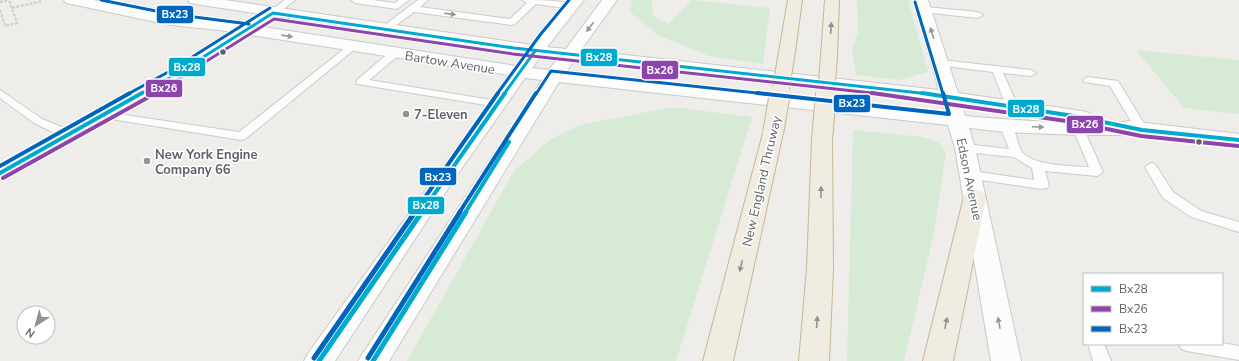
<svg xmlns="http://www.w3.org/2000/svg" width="1239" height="361" font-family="'Nunito Sans',sans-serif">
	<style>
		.green { fill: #d7ead5 }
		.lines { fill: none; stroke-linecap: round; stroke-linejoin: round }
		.lane-casing { stroke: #cacbcb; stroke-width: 2 }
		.street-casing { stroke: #cacbcb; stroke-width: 2 }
		.secondary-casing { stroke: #c9c9ca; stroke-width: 2 }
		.highway-casing { stroke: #c6b795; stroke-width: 2 }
		.path { stroke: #cacecb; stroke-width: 2; stroke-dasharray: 3 1.5; stroke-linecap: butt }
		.lane { fill: #fcfcfc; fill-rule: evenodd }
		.street { fill: #fcfcfc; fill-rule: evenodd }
		.secondary { fill: #fcfcfc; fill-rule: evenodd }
		.highway { fill: #f0ece2; fill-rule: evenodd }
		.highway-bridge-far1-casing { stroke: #c6b795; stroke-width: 18; stroke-linecap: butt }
		.highway-bridge-casing { stroke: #c6b795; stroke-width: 22; stroke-linecap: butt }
		.highway-bridge-far1 { stroke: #f0ece2; stroke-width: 16 }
		.highway-bridge { stroke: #f0ece2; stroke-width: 20 }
		.bus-1-far2-casing { stroke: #fff; stroke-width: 5 }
		.bus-1-far1-casing { stroke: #fff; stroke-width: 7 }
		.bus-1-casing { stroke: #fff; stroke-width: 8 }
		.bus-2-far1-casing { stroke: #fff; stroke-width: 5 }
		.bus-2-casing { stroke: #fff; stroke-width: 7 }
		.bus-3-far2-casing { stroke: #fff; stroke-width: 5 }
		.bus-3-far1-casing { stroke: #fff; stroke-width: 7 }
		.bus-3-casing { stroke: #fff; stroke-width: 8 }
		.bus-1-far2 { stroke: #00a9ce; stroke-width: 3 }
		.bus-1-far1 { stroke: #00a9ce; stroke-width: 4 }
		.bus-1 { stroke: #00a9ce; stroke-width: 5 }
		.bus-2-far1 { stroke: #8e44ad; stroke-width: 3 }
		.bus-2 { stroke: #8e44ad; stroke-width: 4 }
		.bus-3-far2 { stroke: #0065bd; stroke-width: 3 }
		.bus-3-far1 { stroke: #0065bd; stroke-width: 4 }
		.bus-3 { stroke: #0065bd; stroke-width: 5 }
		.oneway { fill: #95989b }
		.oneway2 { fill: #919292 }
		.bus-dot { fill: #5e6267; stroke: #fff; stroke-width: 1.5 }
		.poi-dot { fill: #909394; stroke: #fff; stroke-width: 1.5 }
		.labels { text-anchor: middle; stroke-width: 3; stroke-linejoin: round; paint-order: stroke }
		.street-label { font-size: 13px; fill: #5e6267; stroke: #fff }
		.poi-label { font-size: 13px; font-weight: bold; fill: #5e6267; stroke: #fff; text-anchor: start }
		.line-badge { stroke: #fff; stroke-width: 1.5 }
		.badge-label { font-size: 11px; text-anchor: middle; font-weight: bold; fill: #fff }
	</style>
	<rect width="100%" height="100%" fill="#eeede9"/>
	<path class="green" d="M632 0H652L653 15 668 24 692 0 770 8 763 64 709 56 658 35 630 12Z
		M857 0H908L928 72 899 80 856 75 852 49 858 32Z
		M1136 50 1239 60V114L1184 108Z
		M672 107 752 117 676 361H407L514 171 551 139 580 125Z
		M853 130 923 137 939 143 946 152 934 233 904 361H847Z"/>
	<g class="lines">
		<g class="lane-casing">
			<path id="lane" d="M285 0H295L276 15H270V11Z
				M351 0H373L395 3 399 0H409L397 9 355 3Z
				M418 0H428L420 7 510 19 527 3 522 0C534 0 568 0 576 6L572 9 536 4 515 24 512 25 414 12 388 31H382V27Z
				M925 7 978 12 983 15 978 18 922 12 921 10Z
				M352 44 357 47 355 49 245 139 241 140 105 118 99 115 105 112 239 132 349 45Z
				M395 50 399 51 400 53 399 55 369 80 498 101 504 104 498 107 357 84 356 82 357 80 391 51Z
				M941 60 1031 70 1036 73 1031 76 1003 73 1018 106 1012 109 1006 106 993 72 937 65 936 63Z
				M1088 77 1118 81 1148 130 1146 133H1138L1110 86 1084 82 1083 80Z
				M0 90 42 119 71 131 73 134 67 138 63 137 34 123 0 98Z
				M1006 122C1017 125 1016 144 1022 152 1033 166 1072 166 1089 167L1073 129 1075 127H1083L1103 172 1097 176 1045 171 1049 185 1047 188 1042 189 967 178 966 175 972 171 1034 180 1032 168 1014 157 965 152 959 148 965 144 1009 149 1000 126Z
				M1151 163 1155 164 1173 192 1201 211 1239 222V232L1191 217 1163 198 1145 167Z
				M1222 343 1239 346V360L1187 351 1181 349 1179 344Z
				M1088 344H1104L1111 361H1093Z"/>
		</g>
		<g class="street-casing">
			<path id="street" d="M273 8 278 10 281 13 278 16 179 80 8 178 0 180V164L167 73 268 10Z"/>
		</g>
		<g class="secondary-casing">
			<path id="secondary" d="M64 0H93L170 15 219 20 516 66 525 54 195 4 190 3 188 0H225L532 45 569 0H584L547 47 566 49 602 0H617L581 50 939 90 914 0H928L958 93 1082 111 1089 113 1092 117 1089 121 1082 123 962 105 965 116C999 119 1033 121 1067 123 1088 123 1110 126 1129 121L1239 134V146L1146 135H1079L1006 132 969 128 975 148 1021 361H991L955 148 948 125 559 82 389 361H358L542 80 525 78 455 178 335 361H304L309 352 509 75 219 30 170 25 71 4 66 3ZM541 56 558 58 549 70 532 68ZM575 60 907 97 942 102 945 113 566 72Z"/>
		</g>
		<g class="highway-casing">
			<path id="highway" d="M788 0H802L795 52 793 56 787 57 781 56 779 52Z
				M825 0H839L837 56 835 60 829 61 823 60 821 56Z
				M773 127 780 129 783 133 733 361H703L763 133 766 129Z
				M822 134 829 136 832 140 833 268 829 361H799L807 268 812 140 815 136Z
				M975 190 983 192 986 197 953 361H923L964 197 967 192Z"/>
		</g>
		<path class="path" d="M0 2 9 0
			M12 8 42 1
			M0 10 5 26 17 23 9 0"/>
		<use href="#lane" class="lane"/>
		<use href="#street" class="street"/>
		<use href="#secondary" class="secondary"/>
		<use href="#highway" class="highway"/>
		<g class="highway-bridge-far1-casing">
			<path id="highway-bridge-far1" d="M780 94 787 52
				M826 94 829 56"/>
		</g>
		<g class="highway-bridge-casing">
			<path id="highway-bridge" d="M773 133 780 93
				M822 140 826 93"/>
		</g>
		<use href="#highway-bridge-far1" class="highway-bridge-far1"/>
		<use href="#highway-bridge" class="highway-bridge"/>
		<g class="bus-1-far2-casing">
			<path id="bus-1-far2" d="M140 94 173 76 273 13 514 48 929 94
				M504 94 535 51"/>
		</g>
		<g class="bus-1-far1-casing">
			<path id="bus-1-far1" d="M922 93 1074 116 1142 130 1239 140
				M0 173 142 93
				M421 213 505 93
				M465 213 509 142"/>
		</g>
		<g class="bus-1-casing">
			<path id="bus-1" d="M319 361 422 212
				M373 361 466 212"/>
		</g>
		<g class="bus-2-far1-casing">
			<path id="bus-2-far1" d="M154 94 274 19 513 54 881 94"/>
		</g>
		<g class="bus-2-casing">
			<path id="bus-2" d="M872 93 1073 122 1141 136 1238 146
				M3 178 156 93"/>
		</g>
		<g class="bus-3-far2-casing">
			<path id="bus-3-far2" d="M101 0 171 14 249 24
				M915 2 943 94
				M128 94 170 71 270 8
				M497 94 540 35 569 0
				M536 94 551 71 767 94"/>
		</g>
		<g class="bus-3-far1-casing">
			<path id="bus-3-far1" d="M757 93 949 114 943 93
				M0 166 130 93
				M414 213 498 93
				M459 213 536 93"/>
		</g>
		<g class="bus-3-casing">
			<path id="bus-3" d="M314 358 415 212
				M368 358 460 212"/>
		</g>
		<use href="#bus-1-far2" class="bus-1-far2"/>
		<use href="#bus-1-far1" class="bus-1-far1"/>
		<use href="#bus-1" class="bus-1"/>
		<use href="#bus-2-far1" class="bus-2-far1"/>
		<use href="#bus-2" class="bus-2"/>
		<use href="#bus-3-far2" class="bus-3-far2"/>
		<use href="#bus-3-far1" class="bus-3-far1"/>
		<use href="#bus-3" class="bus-3"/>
	</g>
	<defs><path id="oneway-solid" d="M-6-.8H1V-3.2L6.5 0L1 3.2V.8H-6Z"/></defs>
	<g class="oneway">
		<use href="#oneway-solid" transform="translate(450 14) rotate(7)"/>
		<use href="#oneway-solid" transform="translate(590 27) rotate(127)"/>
		<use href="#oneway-solid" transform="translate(932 33) rotate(-108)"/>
		<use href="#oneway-solid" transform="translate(287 36) rotate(9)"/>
		<use href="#oneway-solid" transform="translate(1038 127) rotate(3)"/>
		<use href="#oneway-solid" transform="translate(999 323) rotate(-101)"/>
	</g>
	<g class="oneway2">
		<use href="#oneway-solid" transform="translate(831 28) rotate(-86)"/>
		<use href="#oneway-solid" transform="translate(821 192) rotate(-89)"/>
		<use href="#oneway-solid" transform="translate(741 266) rotate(103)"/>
		<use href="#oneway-solid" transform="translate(817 322) rotate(-86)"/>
		<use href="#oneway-solid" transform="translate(946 323) rotate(-78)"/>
	</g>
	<g class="bus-dot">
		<circle cx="223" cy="52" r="3.5"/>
		<circle cx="1199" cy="142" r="3.5"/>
	</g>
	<g class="poi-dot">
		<circle cx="406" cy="114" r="4"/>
		<circle cx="147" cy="161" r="4"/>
	</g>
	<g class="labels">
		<g class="street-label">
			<text transform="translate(450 62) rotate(9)" y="5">Bartow Avenue</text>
			<text transform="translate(970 179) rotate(78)" y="5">Edson Avenue</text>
			<text transform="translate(761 181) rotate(-77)" y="5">New England Thruway</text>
		</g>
		<g class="poi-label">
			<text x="414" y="119">7-Eleven</text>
			<text x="155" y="159">New York Engine<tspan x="155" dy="15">Company 66</tspan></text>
		</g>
	</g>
	<g class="line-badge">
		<rect x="156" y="5" width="38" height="19" rx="4" fill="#0065bd"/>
		<rect x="580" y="48" width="38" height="19" rx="4" fill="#00a9ce"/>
		<rect x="168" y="57" width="38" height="20" rx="4" fill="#00a9ce"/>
		<rect x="641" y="60" width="38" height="20" rx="4" fill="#8e44ad"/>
		<rect x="145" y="79" width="38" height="19" rx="4" fill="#8e44ad"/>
		<rect x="833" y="94" width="38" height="19" rx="4" fill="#0065bd"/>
		<rect x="1007" y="99" width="38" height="19" rx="4" fill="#00a9ce"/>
		<rect x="1066" y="115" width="38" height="19" rx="4" fill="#8e44ad"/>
		<rect x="419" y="167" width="38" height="19" rx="4" fill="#0065bd"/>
		<rect x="407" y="196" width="38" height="19" rx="4" fill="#00a9ce"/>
	</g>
	<g class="badge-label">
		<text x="175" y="18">Bx23</text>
		<text x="599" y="61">Bx28</text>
		<text x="187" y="71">Bx28</text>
		<text x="660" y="74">Bx26</text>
		<text x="164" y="92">Bx26</text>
		<text x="852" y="107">Bx23</text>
		<text x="1026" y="113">Bx28</text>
		<text x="1085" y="128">Bx26</text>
		<text x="438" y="181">Bx23</text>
		<text x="426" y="209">Bx28</text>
	</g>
	<rect x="1083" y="273" width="140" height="72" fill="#ffffff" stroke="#bfc0c2"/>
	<rect x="1091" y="286" width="20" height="6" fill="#00a9ce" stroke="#bfc0c2"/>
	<text x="1119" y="293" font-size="12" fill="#5e6267">Bx28</text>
	<rect x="1091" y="306" width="20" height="6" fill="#8e44ad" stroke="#bfc0c2"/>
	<text x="1119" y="313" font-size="12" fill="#5e6267">Bx26</text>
	<rect x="1091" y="326" width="20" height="6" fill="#0065bd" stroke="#bfc0c2"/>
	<text x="1119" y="333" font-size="12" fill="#5e6267">Bx23</text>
	<g transform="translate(36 325) rotate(216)"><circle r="19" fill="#ffffff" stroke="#bfc0c2"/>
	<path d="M0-3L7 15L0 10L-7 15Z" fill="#909394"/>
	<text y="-6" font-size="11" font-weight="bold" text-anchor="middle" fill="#5e6267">N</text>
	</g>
</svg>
